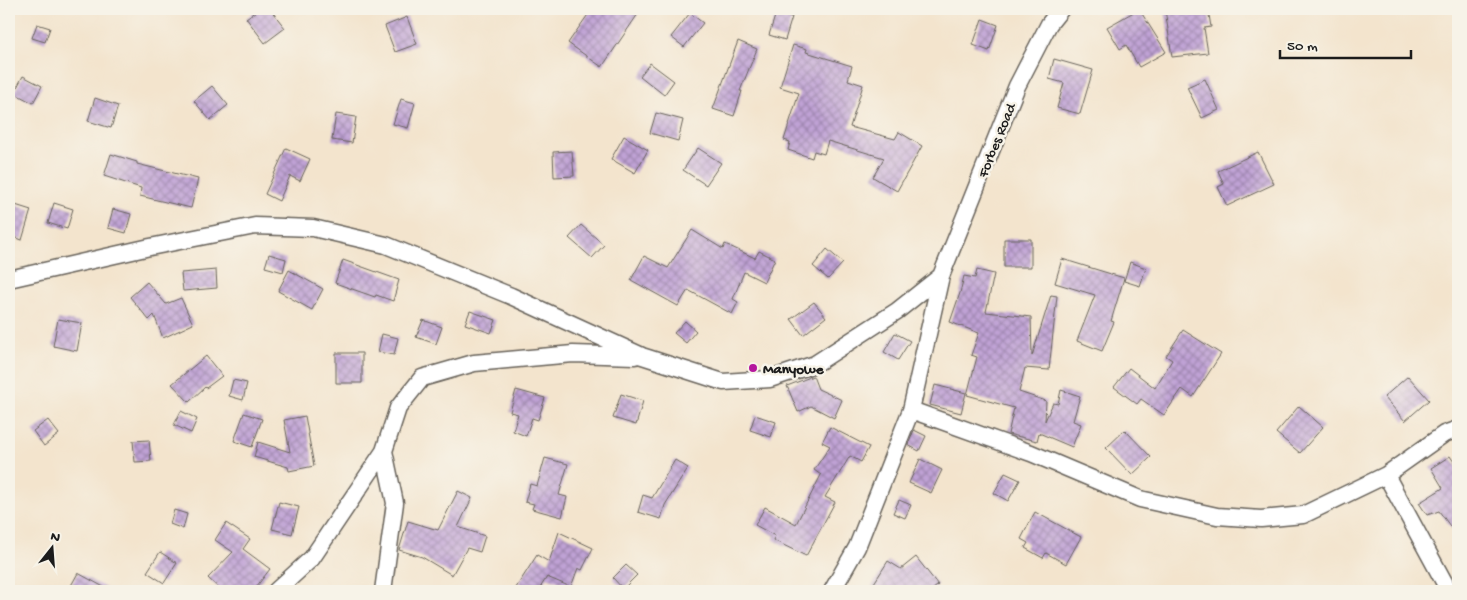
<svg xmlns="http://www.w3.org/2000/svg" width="1467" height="600" font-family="'Gochi Hand',sans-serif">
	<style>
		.building { fill: url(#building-cross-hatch) }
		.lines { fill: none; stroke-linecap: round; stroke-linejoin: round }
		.minor-casing { stroke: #67625a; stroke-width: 19 }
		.minor { stroke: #fff; stroke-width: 16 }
		.poi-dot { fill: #b5179e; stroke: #f7f3e8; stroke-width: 2 }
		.labels { text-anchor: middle; stroke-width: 5; stroke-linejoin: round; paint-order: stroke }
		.street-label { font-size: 15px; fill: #1c1c1c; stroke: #f7f3e8 }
		.poi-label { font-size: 15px; font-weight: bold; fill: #1c1c1c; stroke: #f7f3e8; text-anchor: start }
	</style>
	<defs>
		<pattern id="building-cross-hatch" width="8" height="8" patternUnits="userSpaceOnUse" patternTransform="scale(1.25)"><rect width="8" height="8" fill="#c0a2d5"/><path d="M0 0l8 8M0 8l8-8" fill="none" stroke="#9b83ac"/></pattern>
	</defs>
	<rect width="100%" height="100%" fill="#f7f3e8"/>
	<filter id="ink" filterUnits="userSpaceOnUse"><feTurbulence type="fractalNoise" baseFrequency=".02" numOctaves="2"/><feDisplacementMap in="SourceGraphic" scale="10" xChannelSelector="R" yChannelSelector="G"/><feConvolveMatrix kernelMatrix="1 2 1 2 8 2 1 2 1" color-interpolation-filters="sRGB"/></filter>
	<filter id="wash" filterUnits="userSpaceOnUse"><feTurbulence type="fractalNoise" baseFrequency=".0096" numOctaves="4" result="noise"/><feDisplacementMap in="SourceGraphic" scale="20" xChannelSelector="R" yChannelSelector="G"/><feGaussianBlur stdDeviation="1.12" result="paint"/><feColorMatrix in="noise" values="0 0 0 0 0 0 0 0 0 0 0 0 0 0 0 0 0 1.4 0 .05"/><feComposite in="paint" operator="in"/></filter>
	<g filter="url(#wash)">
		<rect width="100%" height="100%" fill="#f3e4cd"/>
		<g id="blocks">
			<path class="building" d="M259 9H270L285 28 265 43 246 18Z
				M592 9H630L638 14 602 67 568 43Z
				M1139 9 1166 52 1139 67 1126 45 1120 49 1107 27Z
				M1165 9H1208L1211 27 1204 28 1208 53 1172 57Z
				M690 13 703 23 684 47 671 37Z
				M776 13 792 17 785 40 769 35Z
				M407 17 417 44 395 52 385 26Z
				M982 19 998 25 989 51 973 45Z
				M37 24 50 28 45 42 32 38Z
				M738 41 757 49 740 91H742L734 116 713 109Z
				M793 45 807 49 806 52 852 66 848 80 863 85 850 127 895 139 899 132 922 146 897 191 873 177 884 158 828 141 824 154 814 151 812 158 788 150 790 142 784 140 799 93 780 87Z
				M1054 59 1093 70 1080 114 1057 108 1064 83 1049 79Z
				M650 63 674 81 664 95 640 76Z
				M23 76 42 86 33 103 14 93Z
				M1205 79 1219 110 1202 118 1187 87Z
				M212 86 228 105 210 120 194 101Z
				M95 98 118 106 111 128 88 121Z
				M401 99 415 103 408 128 393 124Z
				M656 113 683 120 678 141 650 133Z
				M336 114 356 117 352 143 332 140Z
				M624 136 648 150 635 173 611 159Z
				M286 148 310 159 300 181 290 176 279 201 265 194Z
				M698 148 721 163 706 185 683 170Z
				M572 151 574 176 554 177 553 152Z
				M1258 152 1274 184 1227 206 1218 187 1224 184 1218 171Z
				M111 154 137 162V164L198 179 191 208 140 196 141 188 104 176Z
				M9 203 31 210 22 240 9 235Z
				M54 203 73 209 67 229 48 223Z
				M113 209 131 214 126 233 108 228Z
				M581 225 604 245 592 258 569 238Z
				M692 230 723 249 725 244 755 258 759 251 775 259 764 282 744 272 733 299 738 302 732 314 688 290 678 306 631 280 644 256 668 268Z
				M1004 239H1031V267H1004Z
				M827 249 843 263 828 279 813 266Z
				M269 254 286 259 283 272 265 267Z
				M1062 259 1124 278 1111 321 1114 322 1102 351 1077 341 1095 295 1055 283Z
				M343 260 399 280 393 301 376 295 375 297 335 283Z
				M1130 262 1146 268 1140 286 1124 281Z
				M216 270 217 288 183 291 181 273Z
				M289 270 323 289 312 310 278 291Z
				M977 270 994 274 986 312 1031 317 1032 356 1051 295 1057 296 1049 370 1025 368 1019 392 1046 401 1045 421 1053 403 1058 404 1061 390 1080 396 1073 421 1081 424 1072 447 1039 433 1037 441 1008 434 1014 408 967 395 977 357 971 355 979 333 950 322 960 293 964 276 975 278Z
				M147 282 166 304 181 298 193 324 163 338 154 315 149 320 130 297Z
				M814 302 826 317 803 335 791 319Z
				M470 311 496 320 491 333 465 324Z
				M58 319 82 323 77 351 53 346Z
				M423 320 442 327 436 344 416 337Z
				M685 321 696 331 686 343 674 333Z
				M1183 330 1221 354 1193 397 1182 389 1164 415 1141 399 1137 404 1114 387 1129 368 1155 388 1172 360 1166 356Z
				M895 333 910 341 898 360 884 352Z
				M382 334 398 338 394 355 378 352Z
				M336 353H362V383H336Z
				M206 356 222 376 206 388 205 387 189 402 172 384Z
				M813 376 818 389 842 400 834 418 811 406 798 412 787 386Z
				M1408 376 1429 400 1405 421 1384 397Z
				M233 380 247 383 243 400 229 396Z
				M935 385 966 393 961 413 930 405Z
				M516 390 545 398 538 420 532 418 526 436 513 431 518 414 510 412Z
				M621 394 643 401 636 425 613 418Z
				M1299 406 1323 427 1300 453 1276 433Z
				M181 411 197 419 191 433 174 425Z
				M244 413 262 419 252 447 234 441Z
				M755 415 776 422 771 437 750 430Z
				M305 416 314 466 289 471 288 467 254 457 258 442 290 452 284 420Z
				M48 420 59 434 44 446 33 431Z
				M830 427 869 447 861 462 850 456 825 497 835 502 806 556 773 540 775 536 755 525 765 507 796 524 821 475 814 470 830 446 822 442Z
				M914 430 926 436 919 451 908 445Z
				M1125 430 1151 457 1132 475 1106 448Z
				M149 440 151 461 135 462 133 441Z
				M1450 456 1458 468V537L1439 511 1427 515 1419 503 1443 488 1431 468Z
				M545 458 568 464 559 495 567 497 562 517 532 509 534 504 525 502 530 484 537 486Z
				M920 459 942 470 931 493 909 483Z
				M675 460 688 468 665 505 661 519 638 512 643 495 652 498Z
				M1005 473 1020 480 1008 501 994 493Z
				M458 491 472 498 458 527 485 536 480 552 467 548 452 575 422 557 399 550 408 521 438 530Z
				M899 500 911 505 905 518 893 513Z
				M279 502 299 507 292 534 272 529Z
				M174 510 187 514 183 529 170 524Z
				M1035 512 1081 537 1066 564 1046 553 1043 558 1025 548 1028 543 1021 539Z
				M226 523 250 539 243 549 270 569 253 591H222L208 578 233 552 215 540Z
				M559 532 593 548 582 570 578 568 571 587 547 577 538 591H514L537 555 549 562Z
				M160 552 177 563 164 583 147 572Z
				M916 557 938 585 931 591H869L888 561 901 569Z
				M626 565 637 575 623 589 613 578Z
				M78 573 111 591H68Z"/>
		</g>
	</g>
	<g filter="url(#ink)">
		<use href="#blocks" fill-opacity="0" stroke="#67625a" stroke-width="1"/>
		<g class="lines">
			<g class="minor-casing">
				<path id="minor" d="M9 279 150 247 255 226 313 228 386 245 511 296 642 356 723 382 770 379 815 364 897 311 941 276
					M911 410 1031 453 1140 499 1217 516 1261 519 1303 515 1386 475 1449 591
					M1386 475 1444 434 1458 429
					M276 591 312 558 384 451
					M383 591 395 503 384 451 398 408 422 378 474 363 573 354 635 356
					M832 591 857 547 911 410 941 276 1017 86 1049 24 1061 9"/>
			</g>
			<use href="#minor" class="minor"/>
		</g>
	</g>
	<circle class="poi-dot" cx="753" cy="368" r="5"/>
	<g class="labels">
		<g class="street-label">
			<text transform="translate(996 140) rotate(-68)" y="5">Forbes Road</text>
		</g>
		<g class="poi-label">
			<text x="763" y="373">Manyowe</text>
		</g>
	</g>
	<rect width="1467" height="600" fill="none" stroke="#f7f3e8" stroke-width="30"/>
	<g transform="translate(52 548) rotate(17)" stroke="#f7f3e8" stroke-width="4" paint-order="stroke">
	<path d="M0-4L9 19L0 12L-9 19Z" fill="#1c1c1c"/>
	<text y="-8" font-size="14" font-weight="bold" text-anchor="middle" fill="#1c1c1c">N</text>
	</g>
	<path d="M1280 50v8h131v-8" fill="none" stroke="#1c1c1c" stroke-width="2.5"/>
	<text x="1287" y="50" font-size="15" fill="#1c1c1c" stroke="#f7f3e8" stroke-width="4" paint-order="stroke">50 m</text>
</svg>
